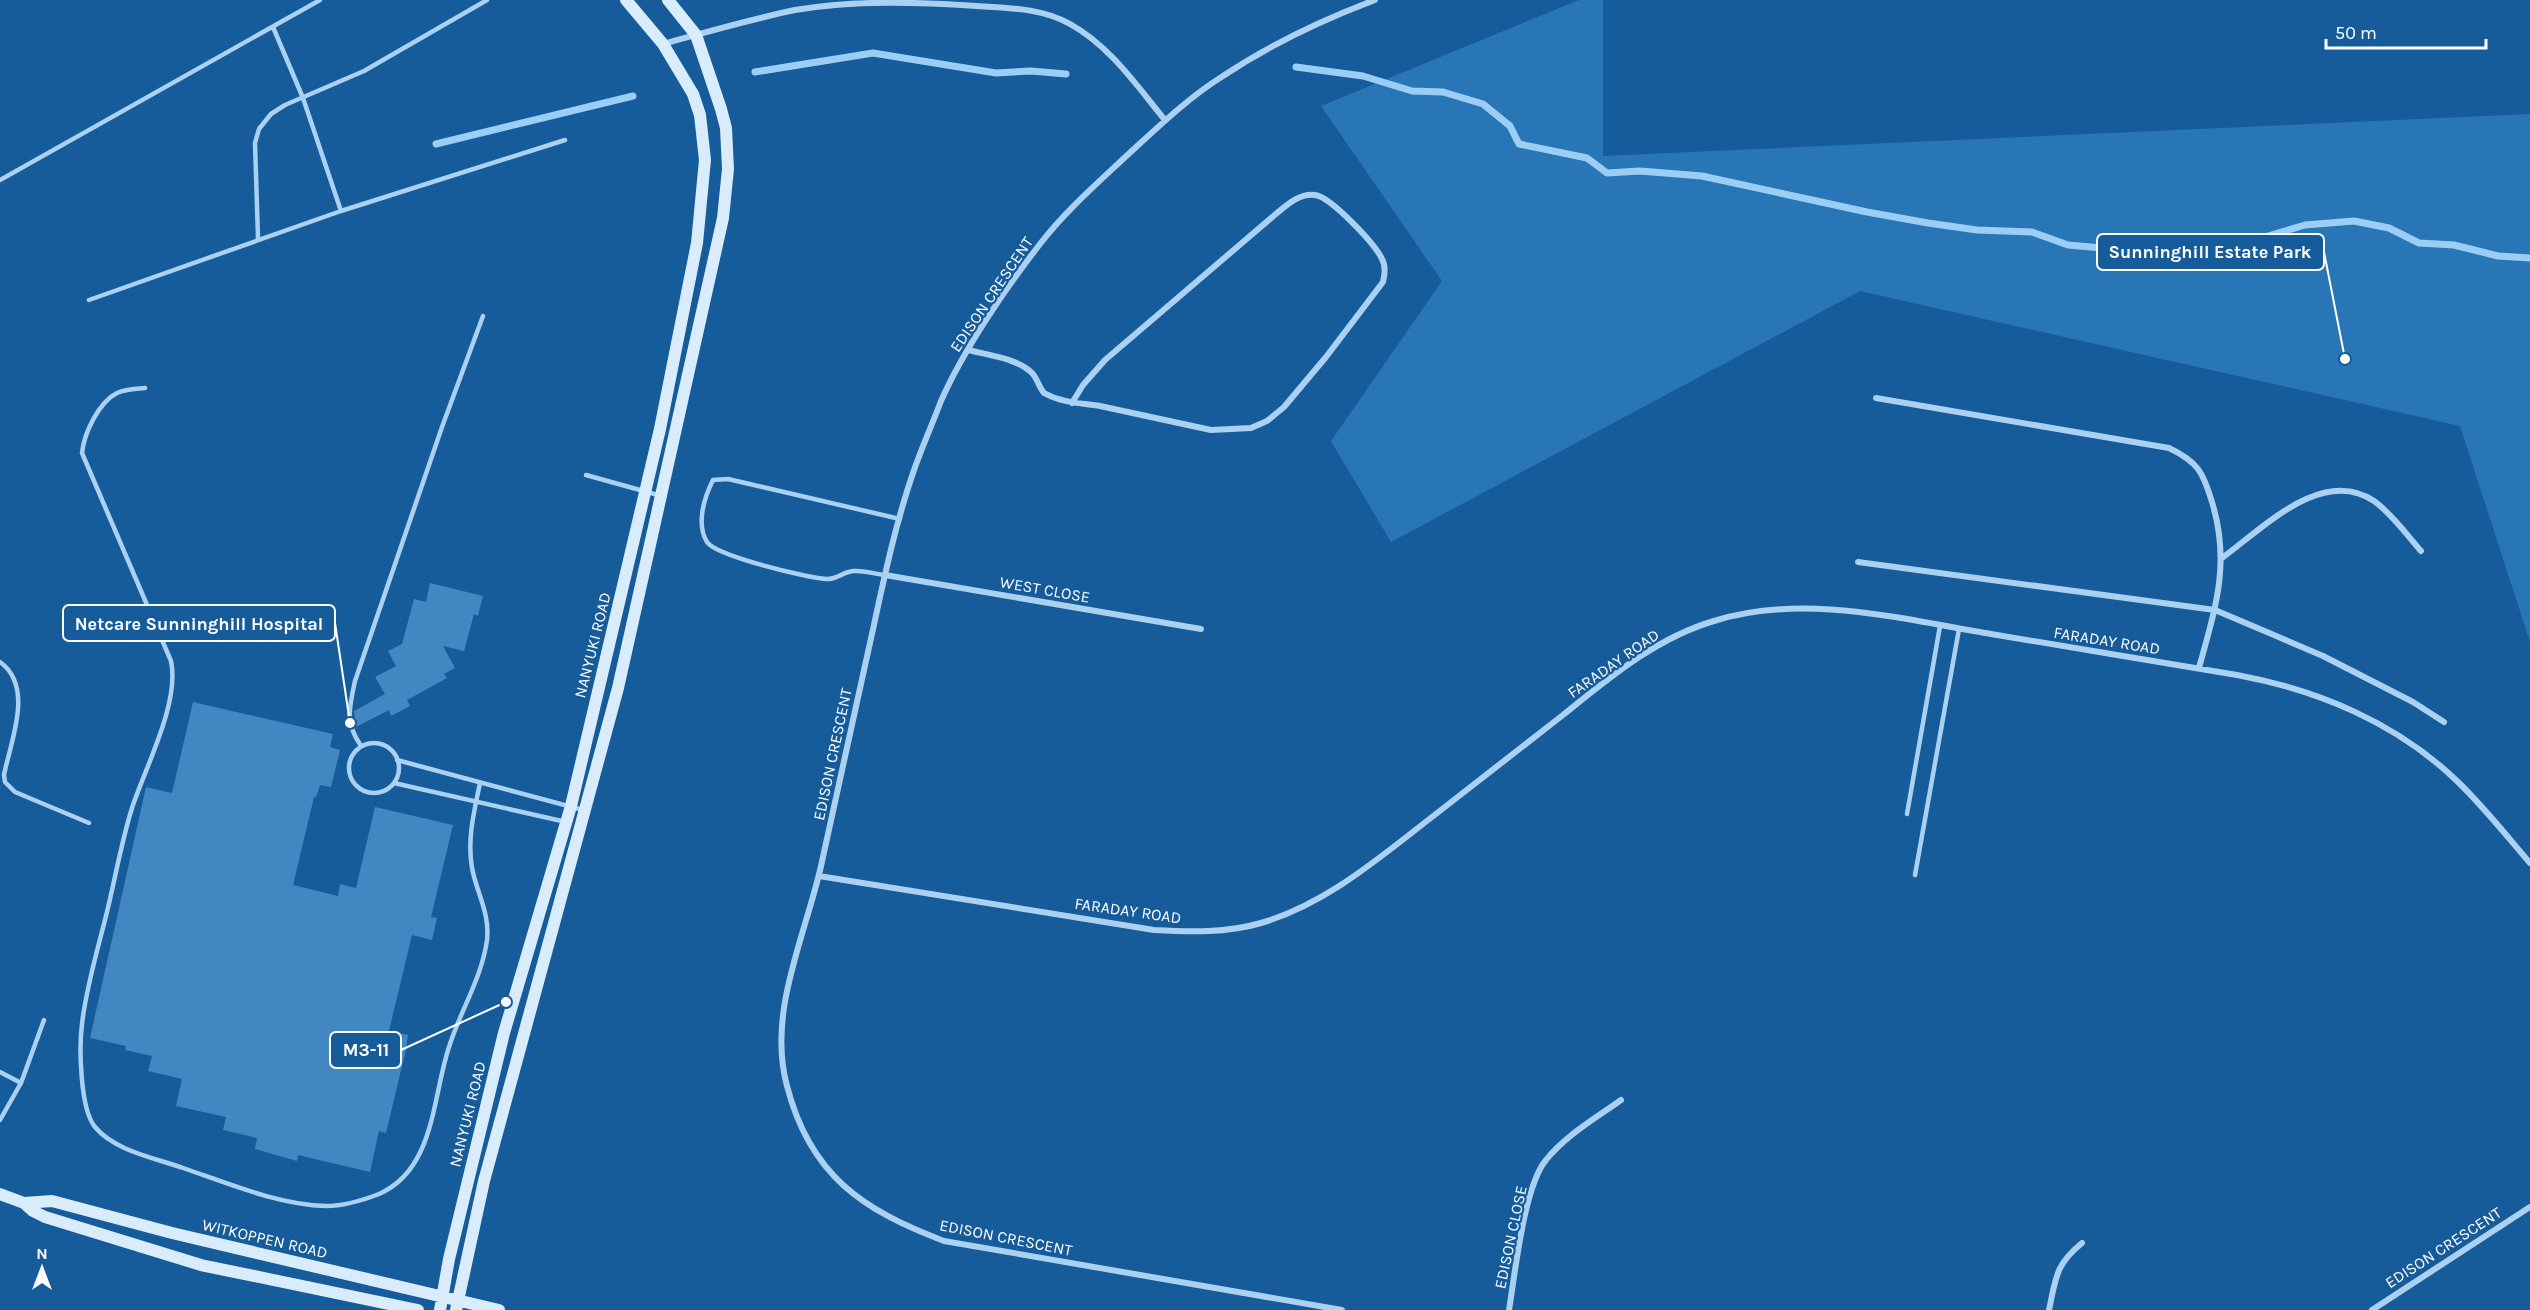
<svg xmlns="http://www.w3.org/2000/svg" width="2530" height="1310" font-family="Karla,sans-serif">
	<style>
		.green { fill: #2976b7 }
		.lines { fill: none; stroke-linecap: round; stroke-linejoin: round }
		.stream { stroke: #9ccef5; stroke-width: 7 }
		.building { fill: #4387c2 }
		.lane { stroke: #aad1f2; stroke-width: 4.5 }
		.street { stroke: #aad1f2; stroke-width: 6 }
		.secondary { stroke: #d9ecfc; stroke-width: 12 }
		.labels { text-anchor: middle; stroke-width: 4.5; stroke-linejoin: round; paint-order: stroke }
		.street-label { font-size: 16px; fill: #fff; stroke: #165c9a }
		.leader { fill: none; stroke: #fff; stroke-width: 2 }
		.callout-dot { fill: #fff; stroke: #165c9a; stroke-width: 2 }
		.callout { fill: #165c9a; stroke: #fff; stroke-width: 2 }
		.callout-label { font-size: 18px; text-anchor: middle; font-weight: bold; fill: #fff }
	</style>
	<rect width="100%" height="100%" fill="#165c9a"/>
	<path class="green" d="M1579 0H1603V156L2530 114V642L2460 426 1860 291 1391 542 1331 441 1442 281 1321 106Z"/>
	<g class="lines">
		<path class="stream" d="M1296 67 1363 76 1412 91 1443 92 1483 104 1510 126 1519 144 1587 158 1607 173 1640 171 1702 176 1867 212 1928 223 1977 230 2032 232 2068 245 2137 251 2181 257 2221 250 2305 225 2354 221 2389 228 2419 243 2454 245 2498 256 2530 258
			M755 72 873 53 996 73 1031 71 1066 74
			M436 144 633 96"/>
	</g>
	<path class="building" d="M430 583 483 596 478 616 474 614 464 651 443 646 455 668 444 674 447 678 407 700 410 706 391 716 389 710 356 727 354 711 385 694 375 677 396 666 388 651 402 644 414 599 426 602Z
		M193 702 333 734 330 747 340 750 331 787 320 785 316 797H314L293 885 338 896 340 884 356 888 375 807 453 825 431 917 437 918 432 940 412 935 389 1031 408 1035 406 1049 386 1133 379 1131 370 1172 298 1155 297 1161 255 1149 257 1138 223 1130 226 1117 176 1106 182 1079 148 1071 152 1056 125 1050 126 1046 90 1038 146 787 172 793Z"/>
	<g class="lines">
		<path class="lane" d="M273 27 303 98 341 211
			M0 180 320 0
			M258 238 255 143 259 129 271 114 285 105 364 71 487 0
			M89 300 341 211 565 140
			M145 388C136 389 126 389 117 393 99 402 84 433 82 453L171 661C180 703 145 768 132 808 121 843 115 880 106 916 97 952 86 988 82 1024 79 1047 80 1109 95 1127 115 1151 155 1158 183 1168 227 1183 279 1205 326 1206 345 1206 361 1201 379 1194 436 1169 432 1095 450 1044 461 1010 482 977 487 940 490 913 477 894 472 868 467 839 474 812 480 783
			M586 475 658 495
			M885 575C875 574 863 570 853 571 843 572 836 580 826 579 808 578 716 556 707 542 696 524 704 498 713 480L728 479 900 519
			M0 662C35 687 10 743 4 775L5 782 15 792 89 823
			M349 768a25 25 0 1 1 50 0a25 25 0 1 1-50 0Z
			M361 746C345 723 349 708 355 681L442 427 483 316
			M397 760 583 810
			M394 783 566 822
			M1907 814 1940 626
			M1915 875 1959 629
			M0 1072 21 1083
			M0 1120 21 1083 44 1020"/>
		<path class="street" d="M663 44C707 32 751 19 795 10 855 0 917 2 977 6 1008 8 1042 8 1070 24 1110 46 1137 86 1165 120
			M968 350C987 355 1017 358 1032 373 1037 378 1039 387 1044 393 1062 403 1080 403 1100 406L1211 430 1251 428 1267 421 1284 407 1326 357 1383 282C1385 274 1386 266 1382 259 1375 244 1331 197 1315 195 1300 193 1288 204 1277 213L1105 360 1083 385 1072 403
			M1876 398 2169 448C2198 462 2203 472 2212 502 2231 564 2215 609 2199 668
			M2222 558C2262 529 2322 466 2374 501 2390 512 2408 536 2421 551
			M1858 562 2215 610 2323 656 2413 702 2444 722
			M885 575 1201 629
			M819 876 1154 930C1190 932 1227 933 1261 923 1326 904 1379 858 1432 817 1476 783 1520 749 1563 715 1609 678 1656 638 1714 621 1803 593 1901 619 1991 634 2073 648 2155 661 2237 675 2318 690 2397 723 2457 781 2483 806 2506 835 2530 863
			M1342 1310 944 1241C862 1210 810 1175 787 1086 767 1013 805 937 821 866 836 798 851 730 866 661 880 599 892 534 913 473 921 449 932 425 941 401 964 349 1005 289 1040 244 1064 213 1093 187 1122 160 1154 131 1186 99 1223 76 1271 44 1322 20 1375 0
			M1509 1310C1515 1274 1524 1186 1546 1160 1566 1135 1596 1118 1621 1100
			M2049 1310C2056 1278 2055 1265 2082 1243
			M2372 1310 2530 1207"/>
		<path class="secondary" d="M0 1194 24 1203 33 1211 45 1217 201 1265 418 1310
			M24 1203 52 1201 172 1233 499 1310
			M440 1310 449 1259 504 1033 571 806 660 429 697 243 705 160 700 115 693 94 663 44 626 0
			M456 1310 484 1181 618 688 723 218 728 169 726 128 721 109 696 35 668 0"/>
	</g>
	<g class="labels">
		<g class="street-label">
			<text transform="translate(991 294) rotate(-56)" y="6">EDISON CRESCENT</text>
			<text transform="translate(1045 589) rotate(10)" y="6">WEST CLOSE</text>
			<text transform="translate(2107 640) rotate(9)" y="6">FARADAY ROAD</text>
			<text transform="translate(592 645) rotate(-76)" y="6">NANYUKI ROAD</text>
			<text transform="translate(1613 663) rotate(-35)" y="6">FARADAY ROAD</text>
			<text transform="translate(832 754) rotate(-78)" y="6">EDISON CRESCENT</text>
			<text transform="translate(1128 910) rotate(8)" y="6">FARADAY ROAD</text>
			<text transform="translate(467 1114) rotate(-76)" y="6">NANYUKI ROAD</text>
			<text transform="translate(1006 1237) rotate(11)" y="6">EDISON CRESCENT</text>
			<text transform="translate(1510 1237) rotate(-78)" y="6">EDISON CLOSE</text>
			<text transform="translate(265 1238) rotate(13)" y="6">WITKOPPEN ROAD</text>
			<text transform="translate(2443 1247) rotate(-33)" y="6">EDISON CRESCENT</text>
		</g>
	</g>
	<path class="leader" d="M2345 359L2324 252M350 723L335 623M506 1002L401 1050"/>
	<g class="callout-dot">
		<circle cx="2345" cy="359" r="6"/>
		<circle cx="350" cy="723" r="6"/>
		<circle cx="506" cy="1002" r="6"/>
	</g>
	<g class="callout">
		<rect x="2097" y="234" width="227" height="36" rx="6"/>
		<rect x="63" y="605" width="272" height="36" rx="6"/>
		<rect x="330" y="1032" width="71" height="36" rx="6"/>
	</g>
	<g class="callout-label">
		<text x="2210" y="258">Sunninghill Estate Park</text>
		<text x="199" y="630">Netcare Sunninghill Hospital</text>
		<text x="366" y="1056">M3-11</text>
	</g>
	<g transform="translate(42 1268)" stroke="#165c9a" stroke-width="4.5" paint-order="stroke">
	<path d="M0-4.5L10 22L0 15L-10 22Z" fill="#ffffff"/>
	<text y="-9" font-size="16" font-weight="bold" text-anchor="middle" fill="#ffffff">N</text>
	</g>
	<path d="M2326 39v9h160v-9" fill="none" stroke="#ffffff" stroke-width="3"/>
	<text x="2335" y="39" font-size="18" fill="#ffffff" stroke="#165c9a" stroke-width="4.5" paint-order="stroke">50 m</text>
</svg>
